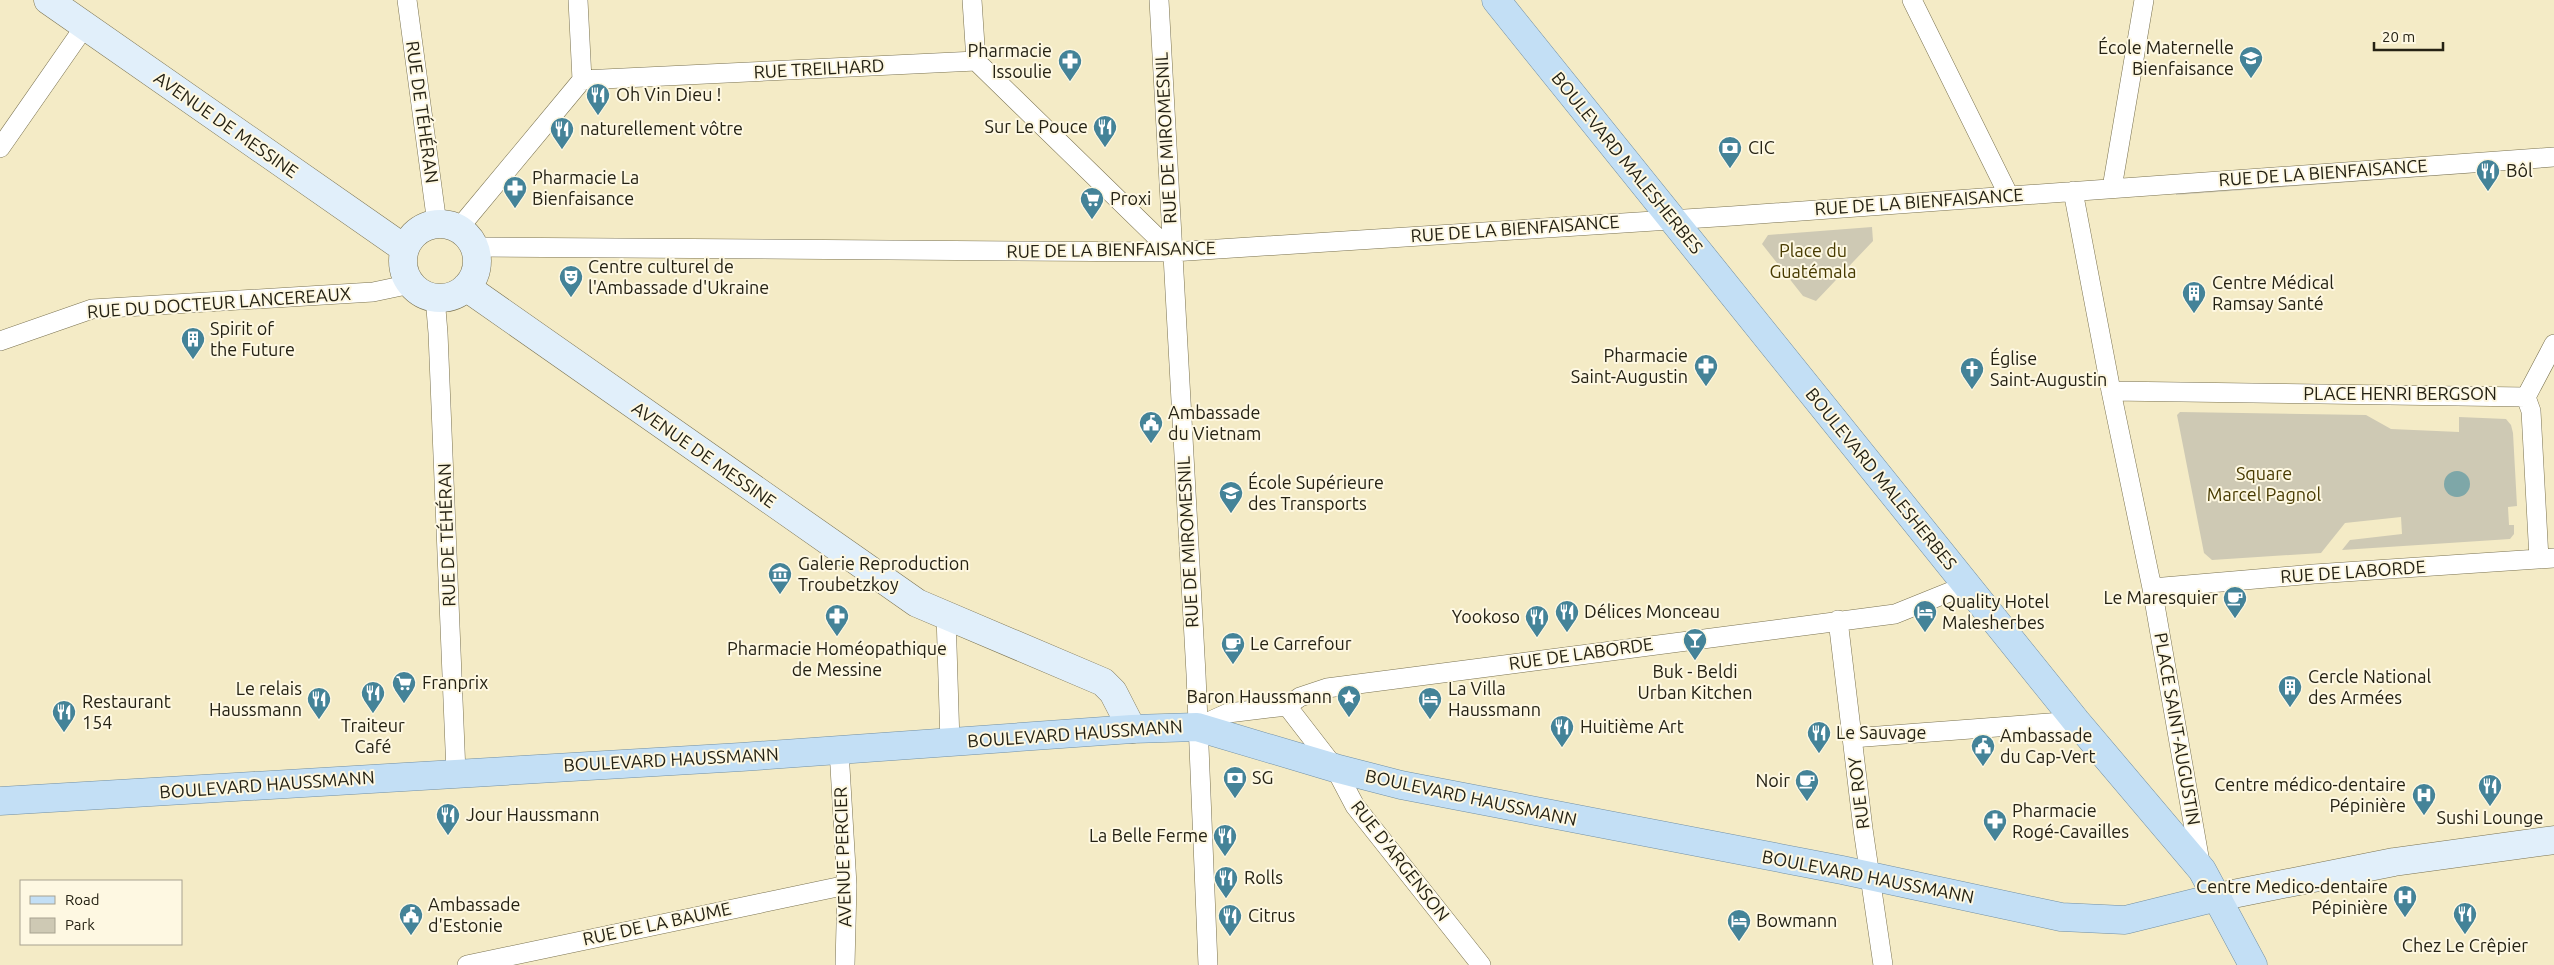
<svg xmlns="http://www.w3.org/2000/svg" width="2554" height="965" font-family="Ubuntu,sans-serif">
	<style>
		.green { fill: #cec9b4 }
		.water { fill: #7ea7a8 }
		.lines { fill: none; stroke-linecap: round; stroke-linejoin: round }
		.street-casing { stroke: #7a7250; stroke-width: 20 }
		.secondary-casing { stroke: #7a7250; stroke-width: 29 }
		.primary-casing { stroke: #728fa2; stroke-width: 29 }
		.street { stroke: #fff; stroke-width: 19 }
		.secondary { stroke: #e1effa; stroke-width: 28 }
		.primary { stroke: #c3dff5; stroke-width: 28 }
		.labels { text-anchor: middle; stroke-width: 4; stroke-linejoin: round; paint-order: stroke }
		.poi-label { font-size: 18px; fill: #252214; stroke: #fef8e2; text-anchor: start }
		.street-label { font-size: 18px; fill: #252214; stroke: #fef8e2 }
		.park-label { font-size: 18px; fill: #473a00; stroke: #fef8e2 }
	</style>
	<rect width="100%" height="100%" fill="#f4ebc6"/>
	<path class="green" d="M2554 160V167L2176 195V188Z
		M1872 227 1873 241 1816 301 1803 296 1762 244 1768 235Z
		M2180 412 2366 415 2391 429 2459 432V417L2506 419 2511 425 2513 433 2517 506 2508 507 2509 525H2514V534L2510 539 2342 550 2350 540 2402 534 2401 517 2345 523 2321 553 2212 560 2204 553 2177 415Z"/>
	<path class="water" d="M2444 484a13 13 0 1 1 26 0a13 13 0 1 1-26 0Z"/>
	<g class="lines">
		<g class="street-casing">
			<path id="street" d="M407 0 437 224
				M578 0 582 80
				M972 0 976 61
				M1159 0 1196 674 1208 965
				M1912 0 2009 196
				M0 148 85 26
				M2112 188 2144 0
				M2073 191 2111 391 2152 588 2201 868
				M459 228 582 80 976 61 1172 252
				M475 247 1172 252 1732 216 2554 157
				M435 297 438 333 456 773
				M0 341 92 309 373 292 411 284
				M2111 391 2526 397 2531 411 2539 559
				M2526 397 2554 344
				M2152 588 2314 574 2554 558
				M946 614 950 743
				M1838 620 1863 829 1883 965
				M1287 706 1335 768 1355 806 1481 965
				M1197 727 1228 713 1287 706 1300 697 1327 688 1895 614 1967 585
				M1852 738 2076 721
				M839 750 847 885 845 965
				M467 965 847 885"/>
		</g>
		<g class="secondary-casing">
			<path id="secondary" d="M48 0 405 249
				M403 261a37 37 0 1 1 74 0a37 37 0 1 1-74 0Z
				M466 287 917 603 1103 682 1113 692 1132 729
				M2218 897 2394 862 2554 840"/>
		</g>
		<g class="primary-casing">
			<path id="primary" d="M1496 0 2076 721 2202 870 2253 965
				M0 801 741 757 1132 729 1197 727 1335 768 1401 785 1842 870 2061 917 2125 920 2218 897"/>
		</g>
		<use href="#street" class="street"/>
		<use href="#secondary" class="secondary"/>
		<use href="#primary" class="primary"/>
	</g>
	<defs>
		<g id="school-pin" transform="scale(1.25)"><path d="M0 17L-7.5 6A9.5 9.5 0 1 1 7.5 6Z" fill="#448398" stroke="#fef8e2"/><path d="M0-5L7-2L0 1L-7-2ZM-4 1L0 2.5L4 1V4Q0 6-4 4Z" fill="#fff"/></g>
		<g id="pharmacy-pin" transform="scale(1.25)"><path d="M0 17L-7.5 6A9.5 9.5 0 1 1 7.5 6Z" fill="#448398" stroke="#fef8e2"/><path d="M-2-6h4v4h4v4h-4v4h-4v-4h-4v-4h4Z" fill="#fff"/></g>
		<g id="restaurant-pin" transform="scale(1.25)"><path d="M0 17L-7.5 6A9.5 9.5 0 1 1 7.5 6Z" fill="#448398" stroke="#fef8e2"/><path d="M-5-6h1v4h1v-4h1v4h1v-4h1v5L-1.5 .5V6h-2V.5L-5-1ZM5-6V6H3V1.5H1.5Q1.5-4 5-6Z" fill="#fff"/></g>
		<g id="bank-pin" transform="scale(1.25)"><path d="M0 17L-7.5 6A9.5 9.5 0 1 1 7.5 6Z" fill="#448398" stroke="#fef8e2"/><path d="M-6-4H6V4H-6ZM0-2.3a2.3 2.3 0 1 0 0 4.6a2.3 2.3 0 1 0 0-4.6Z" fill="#fff"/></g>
		<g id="supermarket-pin" transform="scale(1.25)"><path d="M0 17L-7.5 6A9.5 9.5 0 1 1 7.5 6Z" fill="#448398" stroke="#fef8e2"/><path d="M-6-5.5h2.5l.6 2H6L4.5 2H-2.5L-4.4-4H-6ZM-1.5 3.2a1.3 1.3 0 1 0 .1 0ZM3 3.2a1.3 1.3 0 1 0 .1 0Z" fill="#fff"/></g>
		<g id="theatre-pin" transform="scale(1.25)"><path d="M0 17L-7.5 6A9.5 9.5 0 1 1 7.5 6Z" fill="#448398" stroke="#fef8e2"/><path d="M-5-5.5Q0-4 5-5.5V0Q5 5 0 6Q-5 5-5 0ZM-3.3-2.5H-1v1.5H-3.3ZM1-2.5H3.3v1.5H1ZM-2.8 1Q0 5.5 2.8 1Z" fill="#fff"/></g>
		<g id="building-pin" transform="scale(1.25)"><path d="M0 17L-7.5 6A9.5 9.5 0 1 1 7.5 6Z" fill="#448398" stroke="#fef8e2"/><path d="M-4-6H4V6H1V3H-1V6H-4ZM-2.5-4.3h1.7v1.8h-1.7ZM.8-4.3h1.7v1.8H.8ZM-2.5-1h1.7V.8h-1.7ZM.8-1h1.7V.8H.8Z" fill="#fff"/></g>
		<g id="church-pin" transform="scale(1.25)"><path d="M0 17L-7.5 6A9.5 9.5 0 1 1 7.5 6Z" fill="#448398" stroke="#fef8e2"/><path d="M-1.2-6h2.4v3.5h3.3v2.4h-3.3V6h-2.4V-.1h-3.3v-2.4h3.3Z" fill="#fff"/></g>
		<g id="civic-pin" transform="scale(1.25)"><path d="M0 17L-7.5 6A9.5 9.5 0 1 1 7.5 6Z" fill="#448398" stroke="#fef8e2"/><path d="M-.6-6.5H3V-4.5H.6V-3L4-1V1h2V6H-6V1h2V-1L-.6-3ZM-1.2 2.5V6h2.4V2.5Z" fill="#fff"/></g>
		<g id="university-pin" transform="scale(1.25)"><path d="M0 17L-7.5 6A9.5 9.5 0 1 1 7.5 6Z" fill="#448398" stroke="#fef8e2"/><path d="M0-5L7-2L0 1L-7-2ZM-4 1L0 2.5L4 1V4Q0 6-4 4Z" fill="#fff"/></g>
		<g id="museum-pin" transform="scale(1.25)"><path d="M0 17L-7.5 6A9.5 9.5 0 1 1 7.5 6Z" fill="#448398" stroke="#fef8e2"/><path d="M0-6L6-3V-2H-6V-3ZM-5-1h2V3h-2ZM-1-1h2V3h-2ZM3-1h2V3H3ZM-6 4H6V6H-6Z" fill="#fff"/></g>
		<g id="cafe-pin" transform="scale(1.25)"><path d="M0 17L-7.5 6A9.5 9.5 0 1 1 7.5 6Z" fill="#448398" stroke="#fef8e2"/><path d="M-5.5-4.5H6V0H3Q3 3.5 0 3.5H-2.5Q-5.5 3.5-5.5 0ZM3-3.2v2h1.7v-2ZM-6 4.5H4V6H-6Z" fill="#fff"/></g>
		<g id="hotel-pin" transform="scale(1.25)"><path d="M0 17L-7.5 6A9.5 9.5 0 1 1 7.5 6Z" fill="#448398" stroke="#fef8e2"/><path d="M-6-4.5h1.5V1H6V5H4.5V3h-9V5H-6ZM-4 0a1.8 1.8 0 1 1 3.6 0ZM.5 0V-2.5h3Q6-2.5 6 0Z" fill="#fff"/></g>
		<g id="bar-pin" transform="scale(1.25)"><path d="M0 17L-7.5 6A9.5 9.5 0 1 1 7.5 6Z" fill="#448398" stroke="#fef8e2"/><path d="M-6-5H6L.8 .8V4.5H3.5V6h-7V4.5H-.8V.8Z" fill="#fff"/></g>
		<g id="sight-pin" transform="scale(1.25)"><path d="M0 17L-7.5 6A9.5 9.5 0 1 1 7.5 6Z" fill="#448398" stroke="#fef8e2"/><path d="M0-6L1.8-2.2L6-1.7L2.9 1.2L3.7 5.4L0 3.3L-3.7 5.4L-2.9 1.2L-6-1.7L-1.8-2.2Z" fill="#fff"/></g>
		<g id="hospital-pin" transform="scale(1.25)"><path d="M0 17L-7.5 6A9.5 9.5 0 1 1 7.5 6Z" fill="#448398" stroke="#fef8e2"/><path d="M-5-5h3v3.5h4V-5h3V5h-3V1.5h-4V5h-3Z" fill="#fff"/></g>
	</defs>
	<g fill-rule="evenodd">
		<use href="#school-pin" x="2251" y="58"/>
		<use href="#pharmacy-pin" x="1070" y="61"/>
		<use href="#restaurant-pin" x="598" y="95"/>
		<use href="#restaurant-pin" x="1105" y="127"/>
		<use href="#restaurant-pin" x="562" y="129"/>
		<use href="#bank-pin" x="1730" y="148"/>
		<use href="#restaurant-pin" x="2488" y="171"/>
		<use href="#pharmacy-pin" x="515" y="188"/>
		<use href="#supermarket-pin" x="1092" y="199"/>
		<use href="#theatre-pin" x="571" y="277"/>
		<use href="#building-pin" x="2194" y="293"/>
		<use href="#building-pin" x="193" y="339"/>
		<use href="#pharmacy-pin" x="1706" y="366"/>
		<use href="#church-pin" x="1972" y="369"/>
		<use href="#civic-pin" x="1151" y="423"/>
		<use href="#university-pin" x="1231" y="493"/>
		<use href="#museum-pin" x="780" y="574"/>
		<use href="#cafe-pin" x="2235" y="598"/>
		<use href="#restaurant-pin" x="1567" y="612"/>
		<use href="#hotel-pin" x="1925" y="612"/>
		<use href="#pharmacy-pin" x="837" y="616"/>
		<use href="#restaurant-pin" x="1537" y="617"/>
		<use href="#bar-pin" x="1695" y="640"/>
		<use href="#cafe-pin" x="1233" y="644"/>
		<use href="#supermarket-pin" x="404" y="683"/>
		<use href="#building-pin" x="2290" y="687"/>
		<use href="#restaurant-pin" x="373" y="693"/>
		<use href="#sight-pin" x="1349" y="697"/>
		<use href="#restaurant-pin" x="319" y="699"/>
		<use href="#hotel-pin" x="1430" y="699"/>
		<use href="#restaurant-pin" x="64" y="712"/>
		<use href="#restaurant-pin" x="1562" y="727"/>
		<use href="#restaurant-pin" x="1819" y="733"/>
		<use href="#civic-pin" x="1983" y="746"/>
		<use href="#bank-pin" x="1235" y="778"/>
		<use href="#cafe-pin" x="1807" y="781"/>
		<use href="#restaurant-pin" x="2490" y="786"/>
		<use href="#hospital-pin" x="2424" y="795"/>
		<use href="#restaurant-pin" x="448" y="815"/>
		<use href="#pharmacy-pin" x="1995" y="821"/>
		<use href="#restaurant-pin" x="1225" y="836"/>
		<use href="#restaurant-pin" x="1226" y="878"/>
		<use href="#hospital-pin" x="2405" y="897"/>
		<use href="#restaurant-pin" x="2465" y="914"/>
		<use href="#civic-pin" x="411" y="915"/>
		<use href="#restaurant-pin" x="1230" y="916"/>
		<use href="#hotel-pin" x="1739" y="921"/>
	</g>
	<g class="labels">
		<g class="poi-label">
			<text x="2234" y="54" text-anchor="end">École Maternelle<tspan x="2234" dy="21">Bienfaisance</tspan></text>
			<text x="1052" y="57" text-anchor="end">Pharmacie<tspan x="1052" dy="21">Issoulie</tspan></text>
			<text x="616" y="101">Oh Vin Dieu !</text>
			<text x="1088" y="133" text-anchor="end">Sur Le Pouce</text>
			<text x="580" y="135">naturellement vôtre</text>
			<text x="1748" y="154">CIC</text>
			<text x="2506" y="177">Bôl</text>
			<text x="532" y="184">Pharmacie La<tspan x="532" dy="21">Bienfaisance</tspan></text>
			<text x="1110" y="205">Proxi</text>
			<text x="588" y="273">Centre culturel de<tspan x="588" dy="21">l'Ambassade d'Ukraine</tspan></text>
			<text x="2212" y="289">Centre Médical<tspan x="2212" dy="21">Ramsay Santé</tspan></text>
			<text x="210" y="335">Spirit of<tspan x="210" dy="21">the Future</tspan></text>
			<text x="1688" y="362" text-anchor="end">Pharmacie<tspan x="1688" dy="21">Saint-Augustin</tspan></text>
			<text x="1990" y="365">Église<tspan x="1990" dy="21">Saint-Augustin</tspan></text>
			<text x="1168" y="419">Ambassade<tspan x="1168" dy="21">du Vietnam</tspan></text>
			<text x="1248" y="489">École Supérieure<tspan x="1248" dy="21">des Transports</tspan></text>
			<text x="798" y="570">Galerie Reproduction<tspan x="798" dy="21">Troubetzkoy</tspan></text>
			<text x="2218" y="604" text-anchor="end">Le Maresquier</text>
			<text x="1942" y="608">Quality Hotel<tspan x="1942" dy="21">Malesherbes</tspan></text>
			<text x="1584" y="618">Délices Monceau</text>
			<text x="1520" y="623" text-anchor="end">Yookoso</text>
			<text x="1250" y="650">Le Carrefour</text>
			<text x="837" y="655" text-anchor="middle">Pharmacie Homéopathique<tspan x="837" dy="21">de Messine</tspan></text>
			<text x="1695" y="678" text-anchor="middle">Buk - Beldi<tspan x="1695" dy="21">Urban Kitchen</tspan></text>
			<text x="2308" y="683">Cercle National<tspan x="2308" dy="21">des Armées</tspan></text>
			<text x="422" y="689">Franprix</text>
			<text x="302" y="695" text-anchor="end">Le relais<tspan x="302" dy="21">Haussmann</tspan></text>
			<text x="1448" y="695">La Villa<tspan x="1448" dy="21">Haussmann</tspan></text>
			<text x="1332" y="703" text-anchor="end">Baron Haussmann</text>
			<text x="82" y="708">Restaurant<tspan x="82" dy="21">154</tspan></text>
			<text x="373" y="732" text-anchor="middle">Traiteur<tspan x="373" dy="21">Café</tspan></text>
			<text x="1580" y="733">Huitième Art</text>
			<text x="1836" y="739">Le Sauvage</text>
			<text x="2000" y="742">Ambassade<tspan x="2000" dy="21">du Cap-Vert</tspan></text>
			<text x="1252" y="784">SG</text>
			<text x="1790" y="787" text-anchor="end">Noir</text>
			<text x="2406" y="791" text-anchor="end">Centre médico-dentaire<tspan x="2406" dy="21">Pépinière</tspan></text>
			<text x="2012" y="817">Pharmacie<tspan x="2012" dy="21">Rogé-Cavailles</tspan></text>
			<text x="466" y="821">Jour Haussmann</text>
			<text x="2490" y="824" text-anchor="middle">Sushi Lounge</text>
			<text x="1208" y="842" text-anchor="end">La Belle Ferme</text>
			<text x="1244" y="884">Rolls</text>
			<text x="2388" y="893" text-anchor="end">Centre Medico-dentaire<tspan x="2388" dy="21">Pépinière</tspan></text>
			<text x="428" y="911">Ambassade<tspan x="428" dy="21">d'Estonie</tspan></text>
			<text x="1248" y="922">Citrus</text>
			<text x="1756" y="927">Bowmann</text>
			<text x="2465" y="952" text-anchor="middle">Chez Le Crêpier</text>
		</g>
		<g class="street-label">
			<text transform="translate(819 69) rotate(-3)" y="6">RUE TREILHARD</text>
			<text transform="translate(422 112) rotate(82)" y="6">RUE DE TÉHÉRAN</text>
			<text transform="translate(226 125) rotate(35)" y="6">AVENUE DE MESSINE</text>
			<text transform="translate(1166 138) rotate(-93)" y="6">RUE DE MIROMESNIL</text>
			<text transform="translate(1627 163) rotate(51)" y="6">BOULEVARD MALESHERBES</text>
			<text transform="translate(2323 173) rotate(-4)" y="6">RUE DE LA BIENFAISANCE</text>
			<text transform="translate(1919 202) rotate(-4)" y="6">RUE DE LA BIENFAISANCE</text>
			<text transform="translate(1515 229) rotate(-4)" y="6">RUE DE LA BIENFAISANCE</text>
			<text transform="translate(1111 250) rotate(-1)" y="6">RUE DE LA BIENFAISANCE</text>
			<text transform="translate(219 303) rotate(-4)" y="6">RUE DU DOCTEUR LANCEREAUX</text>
			<text x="2400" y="400">PLACE HENRI BERGSON</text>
			<text transform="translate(704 455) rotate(35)" y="6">AVENUE DE MESSINE</text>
			<text transform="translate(1881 479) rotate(51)" y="6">BOULEVARD MALESHERBES</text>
			<text transform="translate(447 535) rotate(-92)" y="6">RUE DE TÉHÉRAN</text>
			<text transform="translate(1188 542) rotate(-93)" y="6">RUE DE MIROMESNIL</text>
			<text transform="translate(2353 572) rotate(-4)" y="6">RUE DE LABORDE</text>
			<text transform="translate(1581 654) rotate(-8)" y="6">RUE DE LABORDE</text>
			<text transform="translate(2177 729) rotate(80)" y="6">PLACE SAINT-AUGUSTIN</text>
			<text transform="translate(1075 734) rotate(-4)" y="6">BOULEVARD HAUSSMANN</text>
			<text transform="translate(671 760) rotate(-3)" y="6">BOULEVARD HAUSSMANN</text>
			<text transform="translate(267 785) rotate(-4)" y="6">BOULEVARD HAUSSMANN</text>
			<text transform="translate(1859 793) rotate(-97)" y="6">RUE ROY</text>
			<text transform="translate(1471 798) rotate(12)" y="6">BOULEVARD HAUSSMANN</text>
			<text transform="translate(843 857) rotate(-92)" y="6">AVENUE PERCIER</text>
			<text transform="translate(1400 861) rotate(52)" y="6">RUE D'ARGENSON</text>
			<text transform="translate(1868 877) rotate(11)" y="6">BOULEVARD HAUSSMANN</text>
			<text transform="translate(657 924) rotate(-12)" y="6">RUE DE LA BAUME</text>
		</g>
		<g class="park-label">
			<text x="1813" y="257">Place du<tspan x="1813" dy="21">Guatémala</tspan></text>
			<text x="2264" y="480">Square<tspan x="2264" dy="21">Marcel Pagnol</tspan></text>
		</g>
	</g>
	<rect x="20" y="880" width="162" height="65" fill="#fef8e2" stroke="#a7a290"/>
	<rect x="30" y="896" width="25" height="8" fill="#c3dff5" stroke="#a7a290"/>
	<text x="65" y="905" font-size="15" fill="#252214">Road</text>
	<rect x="30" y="918" width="25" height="15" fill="#cec9b4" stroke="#a7a290"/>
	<text x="65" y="930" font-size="15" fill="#252214">Park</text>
	<path d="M2374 42v8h69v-8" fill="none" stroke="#252214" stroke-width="2.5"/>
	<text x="2382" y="42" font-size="15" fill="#252214" stroke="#fef8e2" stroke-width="4" paint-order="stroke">20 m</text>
</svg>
